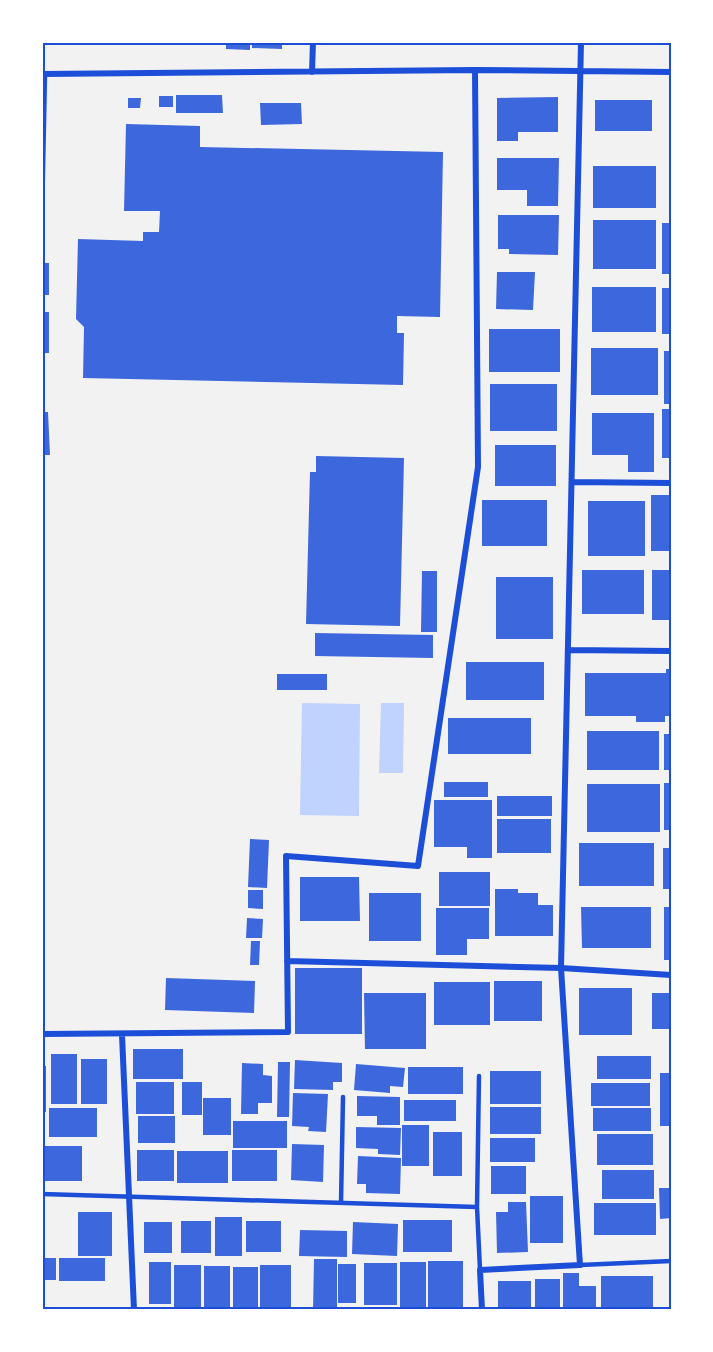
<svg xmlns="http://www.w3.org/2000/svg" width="713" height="1352" font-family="'Asap Condensed',sans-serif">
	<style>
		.water { fill: #bfd3fe }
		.building { fill: #3d67dc }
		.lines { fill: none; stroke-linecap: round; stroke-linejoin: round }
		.service { stroke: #1d4ed8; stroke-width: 4.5 }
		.minor { stroke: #1d4ed8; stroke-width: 6 }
		.neatline { fill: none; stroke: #1d4ed8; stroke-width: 2 }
	</style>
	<rect width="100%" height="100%" fill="#f2f2f2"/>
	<path class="water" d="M302 703 360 704 359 816 300 815Z
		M381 703H404L403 773H379Z"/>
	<path class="building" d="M226 42H250V50L226 49Z
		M252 42H282V49L252 48Z
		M176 95H222L223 113H176Z
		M159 96H173V107H159Z
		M558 97V132H518V141H497V98Z
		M128 98H141L140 108H128Z
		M595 100H652V131H595Z
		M260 103H301L302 124 261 125Z
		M126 124 200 126V147L443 152 440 317 397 316V333H404L403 385 83 378 84 327 76 319 78 239 143 241V232H159L160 211H124Z
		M497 158H559L558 206H527V190H497Z
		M593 166H656V208H593Z
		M498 215H559L558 255 509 254V249H498Z
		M593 220H656V269H593Z
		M662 223H671V274H662Z
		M42 263H49V295H42Z
		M497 272H535L533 310 496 309Z
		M592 287H656V332H592Z
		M662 288H671V334H662Z
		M42 312H49V353H42Z
		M489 329H560V372H489Z
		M591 348H658V395H591Z
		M664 351H671V404H664Z
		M490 384H557V431H490Z
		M662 409H671V458H662Z
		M42 412H48L50 455H42Z
		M592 413H654V472H628V455H592Z
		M495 445H556V486H495Z
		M316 456 404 458 400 626 306 624 310 472H316Z
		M651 495H671V551H651Z
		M482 500H547V546H482Z
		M588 501H645V556H588Z
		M582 570H644V614H582Z
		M652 570H671V620H652Z
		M422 571H437V632H421Z
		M496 577H553V639H496Z
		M315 633 433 635V658L315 656Z
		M466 662H544V700H466Z
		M666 669H671V716H665V722H636V716H585V673H666Z
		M277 674H327V690H277Z
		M448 718H531V754H448Z
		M587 731H659V770H587Z
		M664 734H671V770H664Z
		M444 782H488V797H444Z
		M664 783H671V830H664Z
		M587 784H660V832H587Z
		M497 796H552V816H497Z
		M434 800H492V858H467V847H434Z
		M497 819H551V853H497Z
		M250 839 269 840 267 888 248 887Z
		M579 843H654V886H579Z
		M663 848H671V889H663Z
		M439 872H490V906H439Z
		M300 877H359L360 921H300Z
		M495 889H518V893H538V905H553V936H495Z
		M248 890H263V909L248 908Z
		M369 893H421V941H369Z
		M581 907H651V948H582Z
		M664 907H671V960H664Z
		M436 908H489V939H467V955H436Z
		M247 918 263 919 262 938H246Z
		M251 941H260L259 965H250Z
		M295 968H362V1034H295Z
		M166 978 255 981 254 1013 165 1010Z
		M494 981H542V1021H494Z
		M434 982H490V1025H434Z
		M579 988H632V1035H579Z
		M364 993H426V1049H365Z
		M652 993H671V1029H652Z
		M133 1049H183V1079H133Z
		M51 1054H77V1104H51Z
		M597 1056H651V1079H597Z
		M81 1059H107V1104H81Z
		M295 1060 342 1063V1082H333V1090L294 1089Z
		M278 1062H290L289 1117H277Z
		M242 1063 263 1064V1075L272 1076V1103H258V1114H241Z
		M356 1064 405 1068 403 1087 390 1086V1093L354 1090Z
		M42 1066H46V1112H42Z
		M408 1067H463V1094H408Z
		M490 1071H541V1104H490Z
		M660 1073H671V1126H660Z
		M136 1082H174V1114H136Z
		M182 1082H202V1115H182Z
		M591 1083H650V1106H591Z
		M293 1093 328 1094 326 1132 308 1131 309 1127 292 1126Z
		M357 1096 400 1097V1125H377V1116H357Z
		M203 1098H231V1135H203Z
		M404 1100H456V1121H404Z
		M490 1107H541V1134H490Z
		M49 1108H97V1137H49Z
		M593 1108H651V1131H593Z
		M138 1116H175V1143H138Z
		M233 1121H287V1148H233Z
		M402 1125H429V1166H402Z
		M356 1127 401 1128 400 1155 378 1154V1149L356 1148Z
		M433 1132H462V1176H433Z
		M597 1134H653V1165H597Z
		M490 1138H535V1162H490Z
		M292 1144 324 1145 323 1182 291 1180Z
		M44 1146H82V1181H44Z
		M137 1150H174V1181H137Z
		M232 1150H277V1181H232Z
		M177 1151H228V1183H177Z
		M358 1156 401 1158 400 1194 366 1193V1184H357Z
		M491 1166H526V1194H491Z
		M602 1170H654V1199H602Z
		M659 1188H671V1218L660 1219Z
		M530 1196H563V1243H530Z
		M508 1202H526L528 1252 497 1253 496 1212H508Z
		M594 1203H656V1235H594Z
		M78 1212H112V1256H78Z
		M215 1217H242V1256H215Z
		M403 1220H452V1252H403Z
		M181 1221H211V1253H181Z
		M246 1221H281V1252H246Z
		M144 1222H172V1253H144Z
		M353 1222 398 1224 397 1256 352 1254Z
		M300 1230 347 1231V1257L299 1256Z
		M42 1258H56V1280H42Z
		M59 1258H105V1281H59Z
		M314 1259H337V1310H313Z
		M428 1261H463V1310H428Z
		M149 1262H171V1304H149Z
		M400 1262H426V1308H400Z
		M364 1263H397V1305H364Z
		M338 1264H356V1303H338Z
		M174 1265H201V1308H174Z
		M260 1265H291V1310H260Z
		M204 1266H230V1310H204Z
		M233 1267H258V1310H233Z
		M563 1273H579V1286H596V1310H563Z
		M601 1276H653V1310H601Z
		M535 1279H560V1310H535Z
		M498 1281H531V1310H498Z"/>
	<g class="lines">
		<path class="service" d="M42 220 45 74
			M479 1076 477 1207 480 1270
			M42 1194 477 1207
			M341 1203 343 1097
			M580 1265 671 1261"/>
		<path class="minor" d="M312 72 313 42
			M42 74 475 70 671 72
			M572 482 671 483
			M569 650 671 651
			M287 961 561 968 671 975
			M42 1034 288 1032 286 856 418 866 478 467 475 70
			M122 1035 134 1310
			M482 1310 480 1270 580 1265 561 968 581 42"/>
	</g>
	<rect width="713" height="1352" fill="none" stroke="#ffffff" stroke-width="87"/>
	<rect x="44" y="44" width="626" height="1264" class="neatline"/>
</svg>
